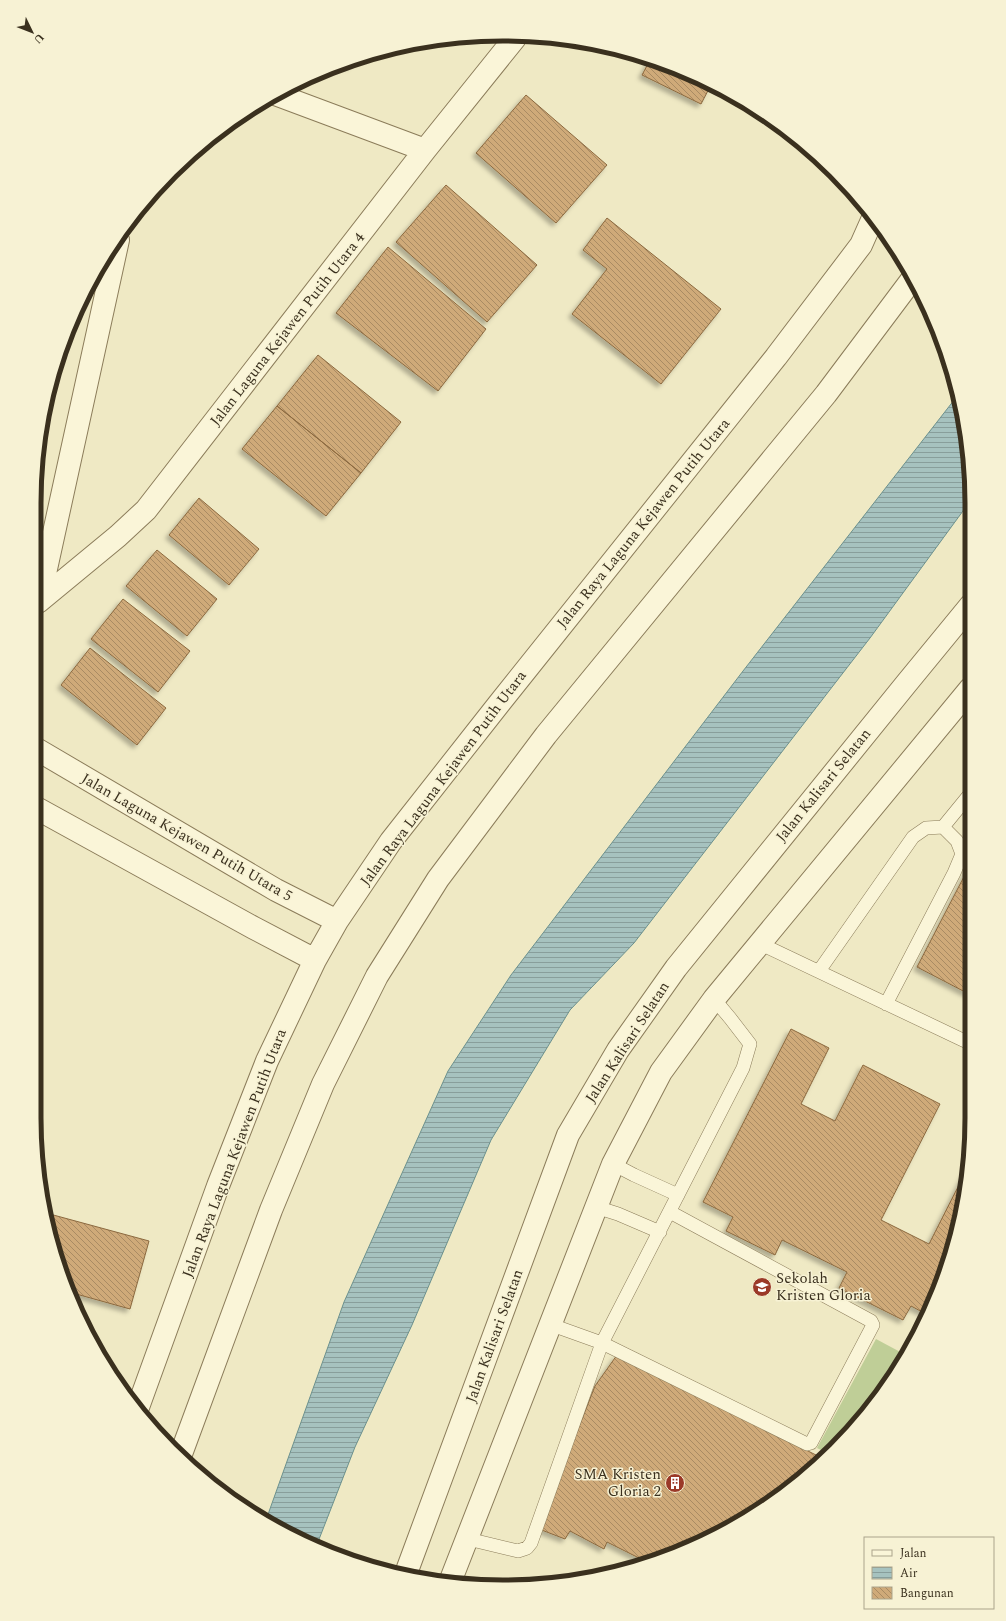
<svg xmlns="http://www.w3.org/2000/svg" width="1006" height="1621" font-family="Spectral,serif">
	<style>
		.pitch { fill: #bfce97 }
		.water { fill: url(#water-rules); stroke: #6c918e }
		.building { fill: url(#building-back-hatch); stroke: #8b693f; filter: url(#shadow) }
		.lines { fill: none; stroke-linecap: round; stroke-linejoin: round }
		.service-casing { stroke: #8b7c5a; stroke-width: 14 }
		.minor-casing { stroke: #8b7c5a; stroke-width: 24 }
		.service { stroke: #faf5d8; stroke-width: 13 }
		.minor { stroke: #faf5d8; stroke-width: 22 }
		.labels { text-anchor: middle; stroke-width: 3; stroke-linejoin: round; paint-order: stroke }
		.street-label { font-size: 15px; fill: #3a301e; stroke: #f7f2d4 }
		.poi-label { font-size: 15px; fill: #3a301e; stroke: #f7f2d4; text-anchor: start }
		.rim { fill: none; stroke: #3a301e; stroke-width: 5 }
	</style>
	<defs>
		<pattern id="water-rules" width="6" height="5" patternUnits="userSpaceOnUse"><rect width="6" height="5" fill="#a6c2bf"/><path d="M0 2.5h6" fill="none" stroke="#889e9b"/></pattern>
		<pattern id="building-back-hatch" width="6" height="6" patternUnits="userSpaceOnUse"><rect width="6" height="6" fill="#cfaa79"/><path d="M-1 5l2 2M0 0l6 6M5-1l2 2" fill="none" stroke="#a98b63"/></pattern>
		<filter id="shadow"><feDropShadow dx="-3.5" dy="3.5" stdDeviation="2" flood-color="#0004"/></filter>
	</defs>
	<rect width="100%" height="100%" fill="#efe9c4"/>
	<path class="pitch" d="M876 1339 904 1354 875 1403 829 1454 817 1448Z"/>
	<path class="water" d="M958 395 971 472V500L870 638 634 943 570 1010 491 1140 412 1325 355 1447 316 1547 295 1539 266 1520 344 1302 448 1071 511 975 743 671Z"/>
	<path class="building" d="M354 59 350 66 344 63 352 59Z
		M650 60 712 83 701 104 642 75Z
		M526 95 607 165 556 223 476 153Z
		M446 185 537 265 487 322 396 242Z
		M607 218 721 309 661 384 572 314 607 269 583 250Z
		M388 247 486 329 438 391 336 313Z
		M318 355 401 422 361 473 277 406Z
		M277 406 361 473 326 516 242 449Z
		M199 498 259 549 229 585 169 535Z
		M157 550 217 599 187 636 126 586Z
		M123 599 190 651 158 692 91 639Z
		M90 648 166 708 137 745 61 685Z
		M969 867V994L917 967Z
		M791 1029 829 1048 801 1104 835 1121 863 1065 940 1104 881 1220 929 1244 968 1167V1179L936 1297 926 1314 911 1306 903 1320 839 1288 847 1272 782 1240 775 1255 726 1231 733 1217 703 1202Z
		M46 1213 149 1241 130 1309 69 1292 59 1269Z
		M617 1355 796 1445 824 1459 764 1508 654 1562 649 1563 607 1542 604 1549 570 1531 565 1539 539 1529 595 1386Z"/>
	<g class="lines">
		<g class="service-casing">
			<path id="service" d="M761 944 969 1043
				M819 971 913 837 926 828 943 827 970 794
				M886 1004 954 873 962 854 957 841 943 827
				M613 1164 634 1175 678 1195
				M596 1207 618 1214 660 1232
				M549 1324 602 1343 807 1444 811 1443 873 1325 871 1321 670 1212
				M468 1539 518 1551 527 1548 531 1543 602 1343 743 1068 750 1044 730 1018 714 999"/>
		</g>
		<g class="minor-casing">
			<path id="minor" d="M275 94 425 150
				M39 601 118 240
				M38 602 118 536 146 510 425 150 515 38
				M38 750 276 890 337 921
				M38 809 254 928 315 960
				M137 1410 218 1186 267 1061 315 960 337 921 391 841 498 705 776 357 861 245 873 218
				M181 1454 271 1210 323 1084 377 976 438 879 546 735 826 394 913 278
				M405 1576 568 1135 618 1050 676 968 906 684 970 606
				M450 1582 613 1164 661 1072 714 999 970 689"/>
		</g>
		<use href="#service" class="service"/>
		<use href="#minor" class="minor"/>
	</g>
	<defs>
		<g id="school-disc" transform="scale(1)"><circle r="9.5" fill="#9b3928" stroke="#f7f2d4"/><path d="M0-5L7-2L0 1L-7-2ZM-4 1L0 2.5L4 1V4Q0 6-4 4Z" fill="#fff"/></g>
		<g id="building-disc" transform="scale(1)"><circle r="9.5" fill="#9b3928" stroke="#f7f2d4"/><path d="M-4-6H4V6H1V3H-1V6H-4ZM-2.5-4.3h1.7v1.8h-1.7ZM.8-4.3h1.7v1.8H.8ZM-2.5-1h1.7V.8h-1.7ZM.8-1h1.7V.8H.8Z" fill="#fff"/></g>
	</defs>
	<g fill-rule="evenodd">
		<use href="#school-disc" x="762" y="1287"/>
		<use href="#building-disc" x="675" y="1483"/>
	</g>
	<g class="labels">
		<g class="street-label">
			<text transform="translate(287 329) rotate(-52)" y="5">Jalan Laguna Kejawen Putih Utara 4</text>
			<text transform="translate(643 523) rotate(-51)" y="5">Jalan Raya Laguna Kejawen Putih Utara</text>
			<text transform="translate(443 778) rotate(-53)" y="5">Jalan Raya Laguna Kejawen Putih Utara</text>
			<text transform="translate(823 785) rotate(-51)" y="5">Jalan Kalisari Selatan</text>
			<text transform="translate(187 837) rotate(30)" y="5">Jalan Laguna Kejawen Putih Utara 5</text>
			<text transform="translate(627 1042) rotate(-57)" y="5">Jalan Kalisari Selatan</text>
			<text transform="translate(234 1153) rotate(-69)" y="5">Jalan Raya Laguna Kejawen Putih Utara</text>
			<text transform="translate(494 1336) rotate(-70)" y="5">Jalan Kalisari Selatan</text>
		</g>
		<g class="poi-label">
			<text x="776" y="1283">Sekolah<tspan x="776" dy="17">Kristen Gloria</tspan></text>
			<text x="661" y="1479" text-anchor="end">SMA Kristen<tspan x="661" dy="17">Gloria 2</tspan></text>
		</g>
	</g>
	<path d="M0 0H1006V1621H0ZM503 41H503A462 462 0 0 1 965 503V1118A462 462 0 0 1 503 1580H503A462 462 0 0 1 41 1118V503A462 462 0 0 1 503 41Z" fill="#f7f2d4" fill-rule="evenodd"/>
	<path class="rim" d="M503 41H503A462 462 0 0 1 965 503V1118A462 462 0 0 1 503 1580H503A462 462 0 0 1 41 1118V503A462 462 0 0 1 503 41Z"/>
	<rect x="864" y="1537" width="130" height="72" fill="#f7f2d4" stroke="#aba48b"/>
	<rect x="872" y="1550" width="20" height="6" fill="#faf5d8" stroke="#aba48b"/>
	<text x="900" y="1557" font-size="12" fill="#3a301e">Jalan</text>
	<rect x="872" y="1567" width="20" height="12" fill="url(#water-rules)" stroke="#aba48b"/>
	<text x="900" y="1577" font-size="12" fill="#3a301e">Air</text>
	<rect x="872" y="1587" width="20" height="12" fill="url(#building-back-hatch)" stroke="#aba48b"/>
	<text x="900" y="1597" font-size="12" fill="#3a301e">Bangunan</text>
	<g transform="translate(32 32) rotate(133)" stroke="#f7f2d4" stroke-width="3" paint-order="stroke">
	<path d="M0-3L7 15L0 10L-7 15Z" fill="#3a301e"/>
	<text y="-6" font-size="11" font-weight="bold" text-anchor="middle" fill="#3a301e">U</text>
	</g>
</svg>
